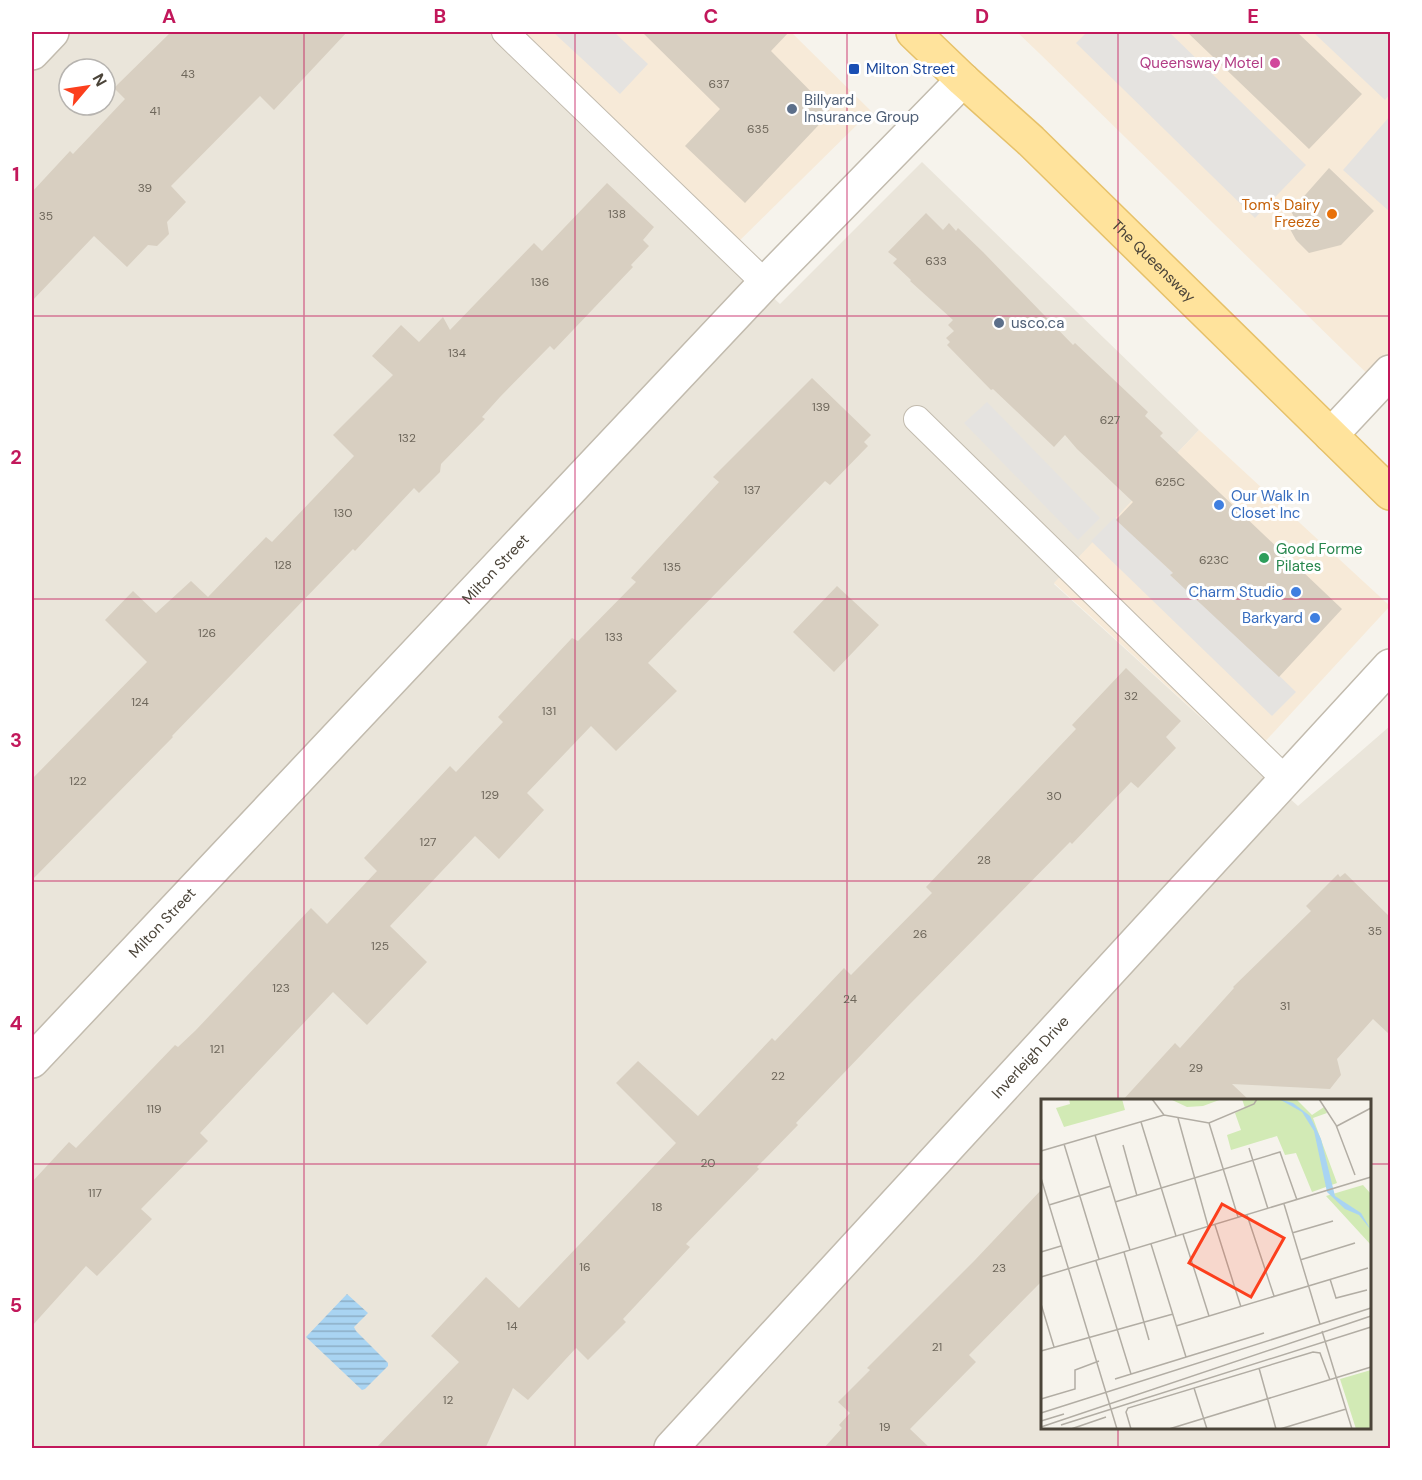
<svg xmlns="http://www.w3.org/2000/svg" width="1422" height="1480" font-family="'DM Sans',sans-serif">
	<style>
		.residential { fill: #eae5da; fill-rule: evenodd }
		.commercial { fill: #f7ead8 }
		.parking { fill: #e5e3e0 }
		.water { fill: url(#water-rules) }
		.building { fill: #d8cfc1 }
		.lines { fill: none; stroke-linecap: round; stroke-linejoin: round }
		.lane-casing { stroke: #c2bbae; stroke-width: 28 }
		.street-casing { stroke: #c2bbae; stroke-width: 36 }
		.primary-casing { stroke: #e6c16a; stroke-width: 36 }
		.lane { stroke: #fff; stroke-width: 26 }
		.street { stroke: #fff; stroke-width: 33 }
		.primary { stroke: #ffe39c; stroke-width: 33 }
		.grid { fill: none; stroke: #c2185b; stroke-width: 1.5; stroke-opacity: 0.55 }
		.hotel-dot { fill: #d1479c; stroke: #fff; stroke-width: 2 }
		.transit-dot { fill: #1a4fb4; stroke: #fff; stroke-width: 2 }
		.service-dot { fill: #5c6f8a; stroke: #fff; stroke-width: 2 }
		.food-dot { fill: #e8710a; stroke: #fff; stroke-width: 2 }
		.shop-dot { fill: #3f7fe0; stroke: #fff; stroke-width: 2 }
		.leisure-dot { fill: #2e9e5b; stroke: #fff; stroke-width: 2 }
		.labels { text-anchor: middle; stroke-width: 6; stroke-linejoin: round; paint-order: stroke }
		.number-label { font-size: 12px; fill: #6e675b }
		.hotel-label { font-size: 15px; fill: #b23c85; stroke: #fff; text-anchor: end }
		.transit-label { font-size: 15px; fill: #164399; stroke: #fff; text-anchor: start }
		.service-label { font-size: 15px; fill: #4e5e75; stroke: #fff; text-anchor: start }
		.food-label { font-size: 15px; fill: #c56008; stroke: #fff; text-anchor: end }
		.street-label { font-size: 15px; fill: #4b4439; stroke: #fff }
		.shop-label { font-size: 15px; fill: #366cbe; stroke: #fff; text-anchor: end }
		.leisure-label { font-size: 15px; fill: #27864d; stroke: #fff; text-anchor: start }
		.inset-road { fill: none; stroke: #b2ada4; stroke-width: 1.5 }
		.view { fill: #fc3f1d; fill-opacity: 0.15; stroke: #fc3f1d; stroke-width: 3 }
		.inset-edge { fill: none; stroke: #4b4439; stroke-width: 3 }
		.neatline { fill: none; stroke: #c2185b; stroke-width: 2 }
		.grid-label { font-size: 20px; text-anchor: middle; font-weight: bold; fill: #c2185b }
	</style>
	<defs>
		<pattern id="water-rules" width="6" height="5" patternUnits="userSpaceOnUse" patternTransform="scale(1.5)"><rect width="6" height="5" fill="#a9d4f2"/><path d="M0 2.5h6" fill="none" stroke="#8caec5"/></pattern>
	</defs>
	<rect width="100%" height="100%" fill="#f6f3ec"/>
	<path class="residential" d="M32 32H494L780 304 922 162 1199 430 1054 584 1298 806 1390 726V1448H32ZM69 69H105V105H69ZM1042 1100H1370V1428H1042Z"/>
	<path class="commercial" d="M494 32H791L871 111 727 253Z
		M1017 32H1390V396L1039 53Z
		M1199 430 1390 606 1248 760 1054 583Z"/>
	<path class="parking" d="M553 32H614L648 64 620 94Z
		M1087 32H1169L1306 165 1255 218 1076 43Z
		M1313 32H1390V94L1385 100Z
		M1390 116V212L1343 170Z
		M987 402 1100 518 1078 540 964 423Z
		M1115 517 1296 692 1272 716 1091 541Z"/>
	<path class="water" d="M347 1294 368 1313 354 1327 356 1331 388 1363V1366L365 1389 362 1390 306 1337Z"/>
	<path class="building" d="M171 32H347L274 110 260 96 171 186 186 202 167 222 169 234 157 246 148 245 127 267 94 236 32 301V192L70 151 73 154 125 99 114 88Z
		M642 32H789L771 51 831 112 745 203 685 146 720 109Z
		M1187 32H1297L1362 94 1309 149Z
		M1329 168 1374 211 1341 245 1309 253 1296 240 1290 229 1294 217 1291 211Z
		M607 183 654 227 643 240 649 246 631 265 633 267 554 350 550 346 500 397 482 417 485 419 441 464 440 472 419 493 414 488 355 551 353 549 172 736 173 737 32 880V779L147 662 105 620 133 591 156 613 191 581 208 597 266 537 272 542 354 456 333 435 393 375 372 356 401 325 419 342 443 317 450 330 534 243 542 251Z
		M926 213 943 230 949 223 956 231 958 228 983 252 1073 345 1075 343 1148 412 1145 416 1163 433 1160 436 1342 609 1279 677 1170 575 1173 573 1116 520 1133 502 1077 449 1065 435 1054 447 993 389 991 390 947 345 950 342 946 338 954 331 948 325 953 320 910 281 911 280 893 263 897 259 888 252Z
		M812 378 871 435 864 442 868 446 830 485 825 481 648 663 677 691 616 751 591 726 527 793 544 810 499 859 475 836 390 926 427 962 367 1025 333 992 200 1133 208 1141 141 1209 152 1219 97 1276 86 1266 32 1326V1182L69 1142 76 1148 175 1045 178 1047 196 1030 311 908 327 924 377 871 364 858 450 766 456 772 503 722 498 717 572 638 578 641 636 582 631 578 719 482 713 477Z
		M837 586 879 625 834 672 793 632Z
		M1126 668 1181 721 1166 737 1176 748 1138 788 1131 782 1072 844 1070 842 908 1006 796 1123 798 1125 757 1167 759 1169 686 1244 690 1247 623 1319 626 1322 588 1360 576 1348 528 1400 513 1388 485 1449H375L459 1362 431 1336 486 1277 519 1308 676 1143 616 1083 638 1061 698 1116 772 1038 775 1041 844 968 851 975 932 893 926 887 1076 729 1072 725Z
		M1345 873 1390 917V1035L1373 1019 1337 1059 1341 1075 1330 1089 1232 1084 1250 1101H1122L1175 1043 1180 1048 1234 988 1233 987 1311 911 1306 906 1338 874 1340 877Z
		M1042 1189V1281L969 1355 976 1362 910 1429 931 1449H823L842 1428 839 1425 850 1413 838 1402 870 1370 867 1368 975 1260Z"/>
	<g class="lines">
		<g class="lane-casing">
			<path id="lane" d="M505 32 765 283
				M917 419 1287 781"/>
		</g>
		<g class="street-casing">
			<g id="street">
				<path d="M32 53 52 32"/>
				<path d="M1331 435 1390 372"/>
				<path id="s1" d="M32 1061 765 283 963 80"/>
				<path id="s2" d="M671 1448 1390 666"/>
			</g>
		</g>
		<g class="primary-casing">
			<g id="primary">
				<path id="s3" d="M913 32 963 80 1031 141 1390 493"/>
			</g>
		</g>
		<use href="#lane" class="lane"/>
		<use href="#street" class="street"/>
		<use href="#primary" class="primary"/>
	</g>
	<path class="grid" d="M304 32V1448M575 32V1448M847 32V1448M1118 32V1100M32 316H1390M32 599H1390M32 881H1390M32 1164H1042M1370 1164H1390M1118 1428V1448"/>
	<circle class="hotel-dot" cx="1275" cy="63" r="6"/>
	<rect class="transit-dot" x="848" y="63" width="12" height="12" rx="3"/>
	<g class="service-dot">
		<circle cx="792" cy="109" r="6"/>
		<circle cx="999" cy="323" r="6"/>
	</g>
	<circle class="food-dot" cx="1332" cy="214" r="6"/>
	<g class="shop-dot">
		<circle cx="1219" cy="505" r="6"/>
		<circle cx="1296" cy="592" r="6"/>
		<circle cx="1315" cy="618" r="6"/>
	</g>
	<circle class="leisure-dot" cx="1264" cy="558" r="6"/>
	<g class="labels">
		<g class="number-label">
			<text x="188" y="78">43</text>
			<text x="719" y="88">637</text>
			<text x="155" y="115">41</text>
			<text x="758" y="133">635</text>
			<text x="145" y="192">39</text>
			<text x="617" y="218">138</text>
			<text x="46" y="220">35</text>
			<text x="936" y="265">633</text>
			<text x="540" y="286">136</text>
			<text x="457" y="357">134</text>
			<text x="821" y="411">139</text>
			<text x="1110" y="424">627</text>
			<text x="407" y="442">132</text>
			<text x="1170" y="486">625C</text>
			<text x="752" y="494">137</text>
			<text x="343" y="517">130</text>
			<text x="1214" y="564">623C</text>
			<text x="283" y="569">128</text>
			<text x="672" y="571">135</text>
			<text x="207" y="637">126</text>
			<text x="614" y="641">133</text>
			<text x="1131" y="700">32</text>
			<text x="140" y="706">124</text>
			<text x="549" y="715">131</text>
			<text x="78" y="785">122</text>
			<text x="490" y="799">129</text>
			<text x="1054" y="800">30</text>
			<text x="428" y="846">127</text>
			<text x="984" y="864">28</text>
			<text x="1375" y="935">35</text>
			<text x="920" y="938">26</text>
			<text x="380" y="950">125</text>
			<text x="281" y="992">123</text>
			<text x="850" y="1003">24</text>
			<text x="1285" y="1010">31</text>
			<text x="217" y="1053">121</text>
			<text x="1196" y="1072">29</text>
			<text x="778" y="1080">22</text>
			<text x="154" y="1113">119</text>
			<text x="708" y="1167">20</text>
			<text x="95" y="1197">117</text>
			<text x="657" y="1211">18</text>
			<text x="585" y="1271">16</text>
			<text x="999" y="1272">23</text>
			<text x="512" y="1330">14</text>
			<text x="937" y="1351">21</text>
			<text x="448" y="1404">12</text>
			<text x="885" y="1431">19</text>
		</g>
		<g class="hotel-label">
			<text x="1263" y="68">Queensway Motel</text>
		</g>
		<g class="transit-label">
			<text x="866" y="74">Milton Street</text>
		</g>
		<g class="service-label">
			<text x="804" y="105">Billyard<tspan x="804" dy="17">Insurance Group</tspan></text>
			<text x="1011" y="328">usco.ca</text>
		</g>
		<g class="food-label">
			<text x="1320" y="210">Tom's Dairy<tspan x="1320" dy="17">Freeze</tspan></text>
		</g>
		<g class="street-label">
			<text dy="5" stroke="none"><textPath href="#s3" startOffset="332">The Queensway</textPath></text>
			<text dy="5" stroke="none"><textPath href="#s1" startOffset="676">Milton Street</textPath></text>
			<text dy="5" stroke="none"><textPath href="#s1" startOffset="190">Milton Street</textPath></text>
			<text dy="5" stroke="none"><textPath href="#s2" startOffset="531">Inverleigh Drive</textPath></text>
		</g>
		<g class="shop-label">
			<text x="1231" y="501" text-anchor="start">Our Walk In<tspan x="1231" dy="17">Closet Inc</tspan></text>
			<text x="1284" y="597">Charm Studio</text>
			<text x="1303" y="623">Barkyard</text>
		</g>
		<g class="leisure-label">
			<text x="1276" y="554">Good Forme<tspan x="1276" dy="17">Pilates</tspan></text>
		</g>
	</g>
	<g transform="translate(1041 1099)">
		<rect width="330" height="330" fill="#f6f3ec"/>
		<path d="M28 0H81L84 11 23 28 15 9 29 5Z" fill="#d2eab5"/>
		<path d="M129 0H181L162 7 146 8ZM201 0H255L271 16 283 8 286 14 272 19 296 84 271 93 255 54 244 56 236 37 190 51 186 36 200 31 194 14 204 9ZM322 86 330 95V146L285 97ZM330 271V330H315L299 280Z" fill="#d2eab5"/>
		<path d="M238 0 252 4 269 17 280 40 294 97 320 114 330 131 318 116 304 110 286 93 273 32 261 13Z" fill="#a9d4f2"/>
		<path class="inset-road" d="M111 0 123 16M278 0 295 26 314 76M137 19 167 127M100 23 135 137M168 24 197 118M296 27 330 9M54 36 89 151M23 45 58 160M82 46 96 97M208 49 227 110M0 52 123 16 168 24 213 5 216 0M0 79 76 330M74 103 239 53 256 101M243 105 279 225M8 106 70 87M206 116 233 197M174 126 200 208M251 134 292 122M142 135 168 217M110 145 145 258M0 153 20 147M83 153 108 241M259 161 314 144M55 162 90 275M0 178 330 78M289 180 295 199 326 191M0 205 13 248M135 227 327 169M281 232 311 330M0 252 132 215M218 269 235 330M74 280 223 234M153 289 166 330M0 300 34 290V271L58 262M0 314 330 209M0 322 23 315M20 326 330 228M0 328 330 217M30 330 65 318M90 330 85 313 87 309 272 253 279 254 289 281M128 330 330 268M239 330 305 310"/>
		<path class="view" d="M181 105 243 139 210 198 148 164Z"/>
		<rect width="330" height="330" class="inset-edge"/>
	</g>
	<rect width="1422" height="1480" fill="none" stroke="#ffffff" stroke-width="66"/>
	<g transform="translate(87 87) rotate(61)"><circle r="28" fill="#ffffff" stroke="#b7b4b0" stroke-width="1.5"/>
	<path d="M0-4.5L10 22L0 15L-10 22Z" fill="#fc3f1d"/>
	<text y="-9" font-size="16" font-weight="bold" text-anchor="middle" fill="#4b4439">N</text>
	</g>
	<rect x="33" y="33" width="1356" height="1414" class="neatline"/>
	<g class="grid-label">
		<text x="169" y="23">A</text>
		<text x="440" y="23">B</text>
		<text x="711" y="23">C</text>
		<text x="982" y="23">D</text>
		<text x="1253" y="23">E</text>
		<text x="16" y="181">1</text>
		<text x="16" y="464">2</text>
		<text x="16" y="747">3</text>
		<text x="16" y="1030">4</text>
		<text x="16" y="1312">5</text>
	</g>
</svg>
